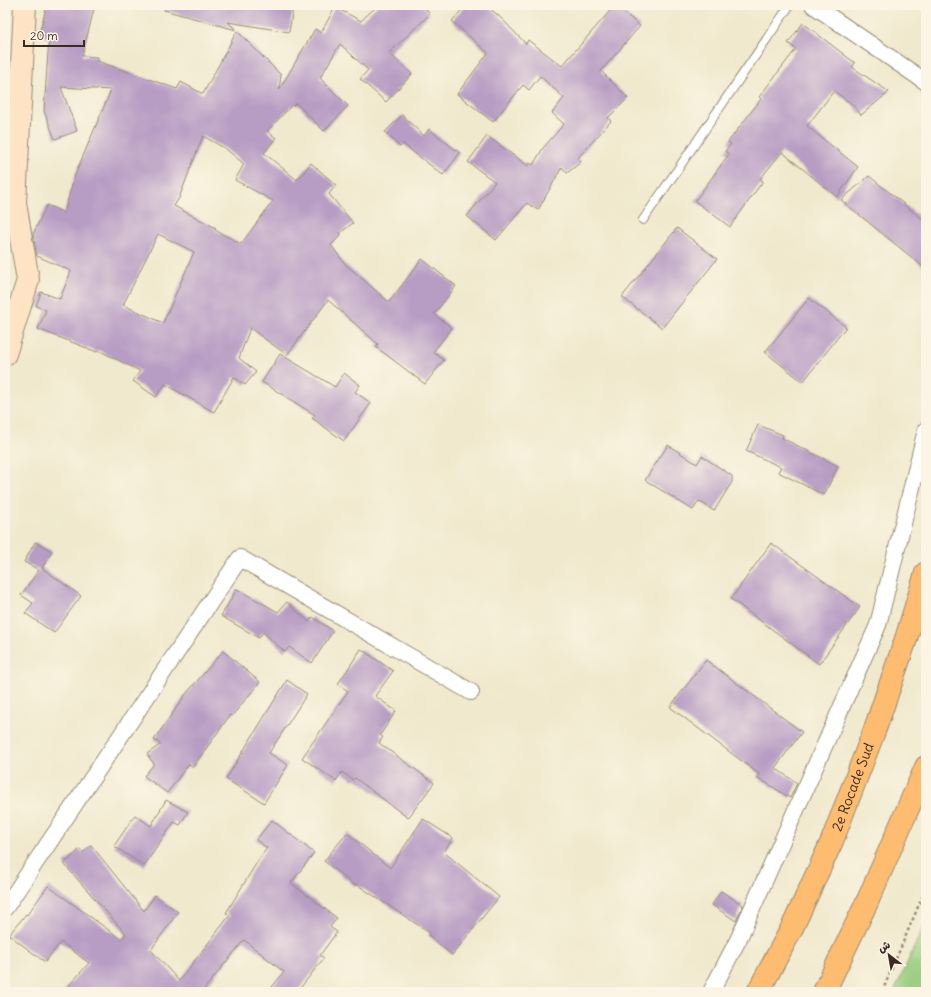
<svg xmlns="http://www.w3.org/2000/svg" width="931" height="997" font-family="Delius,'Playpen Sans Arabic',sans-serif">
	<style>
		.green { fill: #94ca7c; stroke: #687a4d }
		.building { fill: #b79dc4; fill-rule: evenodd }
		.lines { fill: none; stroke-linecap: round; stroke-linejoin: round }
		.lane-casing { stroke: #968a76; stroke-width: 10 }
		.street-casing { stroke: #968a76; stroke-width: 18 }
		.secondary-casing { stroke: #968a76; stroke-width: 24 }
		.highway-casing { stroke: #968a76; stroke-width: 24 }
		.path { stroke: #968a76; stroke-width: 2.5; stroke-dasharray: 3 3; stroke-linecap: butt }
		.lane { stroke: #fff; stroke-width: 8 }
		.street { stroke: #fff; stroke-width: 16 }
		.secondary { stroke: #fee4c5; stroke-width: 22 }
		.highway { stroke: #fdbc6f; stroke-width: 22 }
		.labels { text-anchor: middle; stroke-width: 3; stroke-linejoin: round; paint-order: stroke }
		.street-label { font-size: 14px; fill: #3b2a1e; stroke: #fcf5e5 }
	</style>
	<rect width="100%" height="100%" fill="#fcf5e5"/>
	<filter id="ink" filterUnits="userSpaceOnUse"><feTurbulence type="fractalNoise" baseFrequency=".025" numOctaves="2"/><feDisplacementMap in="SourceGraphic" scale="8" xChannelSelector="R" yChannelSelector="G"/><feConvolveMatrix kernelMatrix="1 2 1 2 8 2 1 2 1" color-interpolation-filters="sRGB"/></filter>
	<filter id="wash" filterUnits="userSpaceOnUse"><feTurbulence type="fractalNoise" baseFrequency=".012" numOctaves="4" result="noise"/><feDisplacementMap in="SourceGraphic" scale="16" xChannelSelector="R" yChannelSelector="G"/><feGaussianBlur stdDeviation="0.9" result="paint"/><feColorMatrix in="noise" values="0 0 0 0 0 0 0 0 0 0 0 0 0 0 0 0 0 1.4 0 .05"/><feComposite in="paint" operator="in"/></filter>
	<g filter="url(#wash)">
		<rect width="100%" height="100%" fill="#f0e9cd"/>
		<path class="green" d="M926 920V992H894L926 921Z"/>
		<g id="blocks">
			<path class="building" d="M47 5H95L82 56 97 57V61L177 89 181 82 203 94 237 31 281 75 279 90 315 29 321 33 335 7 361 21 378 5H422L430 14 389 53 412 74 386 102 360 79 368 70 340 44 320 78 348 106 324 131 296 103 293 106 292 105 267 131 276 138 264 153 297 180 311 163 336 185 329 194 353 223 340 233 341 235 331 245 345 264 389 302 422 259 456 286 434 314 452 328 433 352 444 360 425 384 376 347 378 344 328 300 287 355 250 328 239 358 256 372 245 385 234 377 214 412 165 384 156 397 133 381 140 371 98 350 97 352 38 329 46 310 36 306 41 292 60 299 71 271 37 256 33 234 47 205 64 213 75 175 111 90 61 87 77 131 55 139 44 111 49 38 39 35ZM203 136 226 149 244 164 235 180 273 201 241 244 215 230 216 228 174 206 179 198ZM158 234 194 252 163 323 123 305Z
				M165 5H273L293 8 289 32 228 22 236 30 164 10Z
				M466 5H486L501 18 526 44 528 40 562 66 615 5 640 26 601 71 628 98 608 118 611 121 578 158 581 162 567 173 562 167 538 210 527 203 496 240 467 216 495 182 468 162 487 136 528 166 529 163 533 165 543 148 564 124 552 113 564 98 540 76 529 90 523 85 493 122 457 94 488 53 452 21Z
				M803 23 855 63 852 67 889 92 861 115 853 105 834 91 807 126 858 167 837 197 782 152 760 179 763 181 730 227 695 201 729 154 725 151 731 144 728 142 761 99 759 97 796 49 788 43Z
				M402 115 424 136 429 129 460 153 443 175 403 144 400 147 385 132Z
				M869 176 926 222V269L841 200Z
				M677 228 717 259 662 328 622 297Z
				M809 298 846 327 803 382 765 352Z
				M280 354 335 387 344 373 360 385 355 392 371 403 344 441 312 418 315 415 262 382Z
				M758 425 783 435 782 438 838 466 824 495 778 472 781 467 746 451Z
				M668 445 697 464 702 456 732 476V482L714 511 699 501 693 510 645 480Z
				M35 542 52 551 42 568 81 596 54 633 25 613 33 603 21 595 39 570 24 562Z
				M771 543 860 607 819 664 731 599Z
				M237 589 278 612 287 602 309 622 312 617 333 631 312 663 289 647 285 652 263 632 259 638 221 616Z
				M361 649 393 671 375 696 396 711 380 735 383 737 379 743 434 783 408 818 355 778 353 780 342 772 336 781 302 758 348 691 338 684Z
				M223 651 260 682 232 716 230 715 193 767 189 764 167 793 144 776 154 764 147 754 161 744 154 740 185 695Z
				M706 660 802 732 775 768 797 783 790 798 757 777 759 774 670 707Z
				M287 680 307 694 269 753 288 765 264 803 226 779Z
				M166 800 188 812 180 825 174 822 144 866 114 846 135 815 151 826Z
				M423 819 453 838 444 852 445 853 499 897 452 955 428 935 430 933 356 884 355 886 324 861 347 833 390 868Z
				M272 820 314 853 291 883 337 918 330 927 337 932 320 955 324 958 297 992H268L284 972 244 940 202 992H63L89 963 61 942 45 962 9 935 26 914 27 915 48 886 121 939 126 934 64 864 80 849 83 853 91 845 144 911 155 895 178 912 151 950 179 981 230 915 226 913 259 859 267 848 256 840Z
				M721 891 743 905 736 921 712 905Z"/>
		</g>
	</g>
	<g filter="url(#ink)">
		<use href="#blocks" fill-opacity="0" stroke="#968a76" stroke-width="1"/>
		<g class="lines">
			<g class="lane-casing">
				<path id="lane" d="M643 220 790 5"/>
			</g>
			<g class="street-casing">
				<path id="street" d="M813 5 926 82
					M5 908 240 558 471 692
					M711 992 739 938 878 625 926 430"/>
			</g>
			<g class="secondary-casing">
				<path id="secondary" d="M5 354 28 280 15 203 25 5"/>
			</g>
			<g class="highway-casing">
				<g id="highway">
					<path id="s1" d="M758 992 792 928 832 841 875 729 906 639 926 573"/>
					<path d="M824 992 868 900 926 767"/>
				</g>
			</g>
			<path class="path" d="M882 992 926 888"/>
			<use href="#lane" class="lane"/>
			<use href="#street" class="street"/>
			<use href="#secondary" class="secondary"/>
			<use href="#highway" class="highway"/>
		</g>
	</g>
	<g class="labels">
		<g class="street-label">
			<text dy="5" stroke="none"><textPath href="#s1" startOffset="226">2e Rocade Sud</textPath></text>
		</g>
	</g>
	<rect width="931" height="997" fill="none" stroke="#fcf5e5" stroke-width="20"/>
	<g transform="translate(889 955) rotate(329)" stroke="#fcf5e5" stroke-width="3" paint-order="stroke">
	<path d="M0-3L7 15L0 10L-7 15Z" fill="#3b2a1e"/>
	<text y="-6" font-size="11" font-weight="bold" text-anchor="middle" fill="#3b2a1e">ش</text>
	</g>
	<path d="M24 40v6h60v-6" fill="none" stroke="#3b2a1e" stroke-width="2"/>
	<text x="30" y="40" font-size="12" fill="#3b2a1e" stroke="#fcf5e5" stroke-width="3" paint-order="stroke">20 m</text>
</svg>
